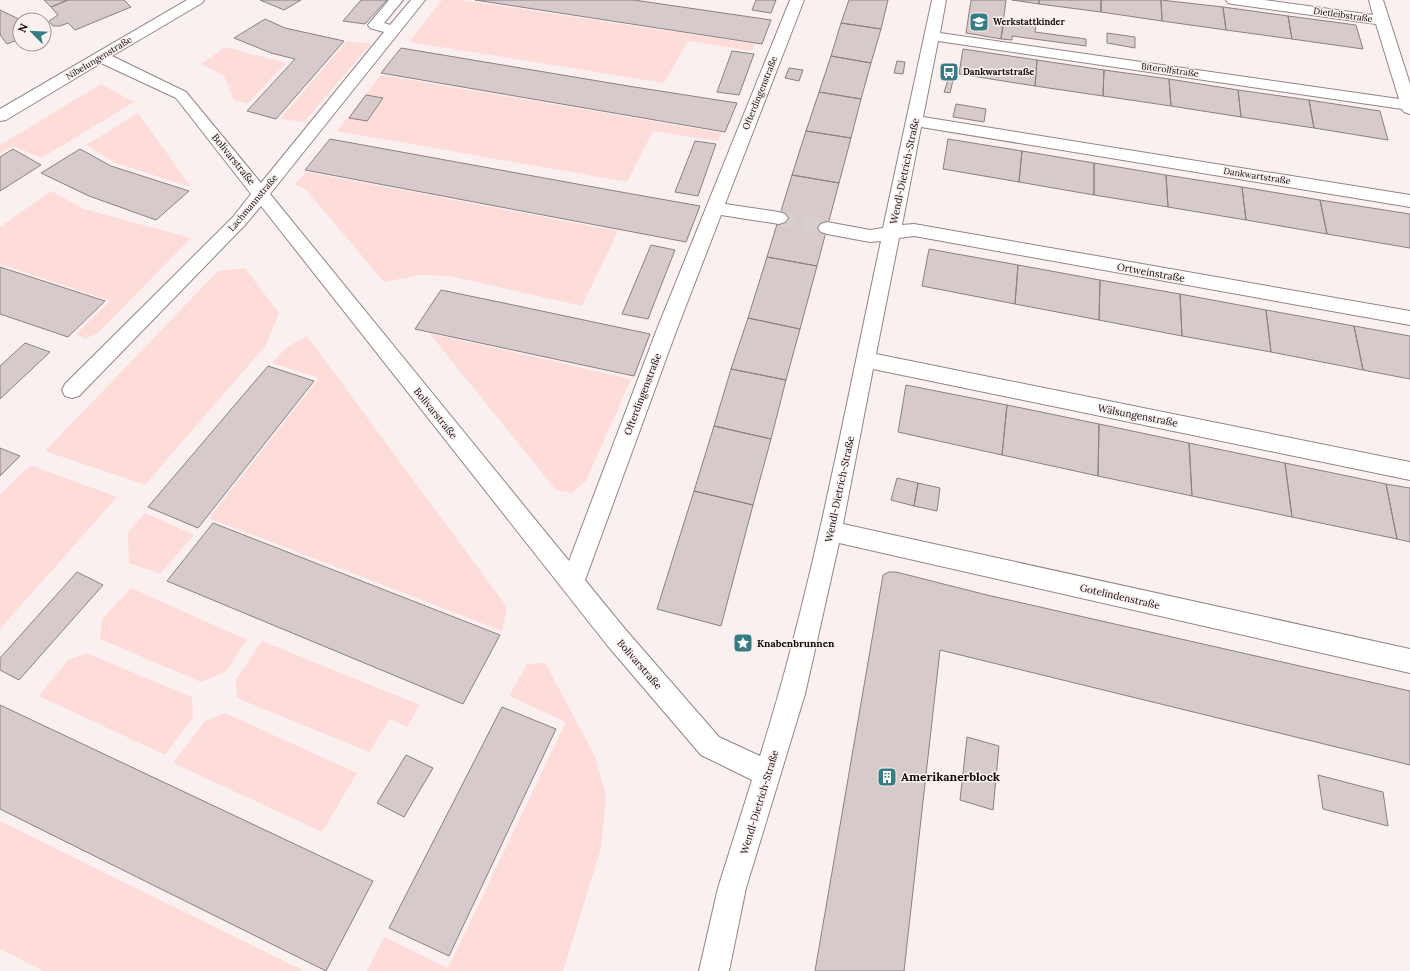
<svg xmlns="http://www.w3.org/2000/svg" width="1410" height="971" font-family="Lora,serif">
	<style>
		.green { fill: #fedcda }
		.building { fill: #d6cbca; stroke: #8b8181 }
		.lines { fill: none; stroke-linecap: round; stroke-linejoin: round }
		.minor-tunnel { stroke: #d8cece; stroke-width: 16; stroke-dasharray: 16 8; stroke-linecap: butt }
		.minor-casing { stroke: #8f8685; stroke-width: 2 }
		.minor { fill: #fff; fill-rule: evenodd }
		.labels { text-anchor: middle; stroke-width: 3; stroke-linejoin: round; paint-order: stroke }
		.far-street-label { font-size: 9px; fill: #100c0c; stroke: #fbf0f0 }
		.far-poi-label { font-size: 9px; font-weight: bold; fill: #100c0c; stroke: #fbf0f0; text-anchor: start }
		.street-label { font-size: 10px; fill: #100c0c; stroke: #fbf0f0 }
		.poi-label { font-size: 10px; font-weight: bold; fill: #100c0c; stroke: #fbf0f0; text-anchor: start }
		.near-poi-label { font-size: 12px; font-weight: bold; fill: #100c0c; stroke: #fbf0f0; text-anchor: start }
	</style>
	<rect width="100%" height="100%" fill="#fbf0f0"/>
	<path class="green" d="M442 0H462L755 44 752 51 688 41 664 83 409 42Z
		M347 41 371 44 304 122 280 119Z
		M225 47 286 63 248 103 234 100 224 76 201 64Z
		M381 75 722 133 718 141 653 131 627 182 337 131Z
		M101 84 134 102 42 158 13 146 0 154V145Z
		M138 113 191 187 115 163 86 145Z
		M306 172 618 231 582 306 450 276 420 275 384 282 306 190 295 184Z
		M51 191 84 209 191 238 98 333 85 339 76 334 110 301 0 264V227Z
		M245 268 279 313 266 345 145 485 45 451 218 271Z
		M429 333 631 379 586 481 572 493 556 490Z
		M307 336 507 607 502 631 209 518 319 378 272 363 287 347Z
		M30 465 117 497 0 629V495Z
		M145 513 194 535 160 574 129 563 128 532Z
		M131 588 247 640 225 672 201 682 100 639 102 619Z
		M262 641 420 705 407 727 390 719 369 752 237 698 236 679Z
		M86 653 192 697 193 717 165 755 39 696 68 660Z
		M545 663 595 756 606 796 601 848 563 971H367L384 937 448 968 566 722 509 696 527 664Z
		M225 713 357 773 322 832 173 763 205 721Z
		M0 821 304 971H43L0 949Z"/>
	<path class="building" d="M44 0H68L51 7Z
		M68 0H124L131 7 75 30 68 23 60 26H53L49 21 58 15 51 7Z
		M260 0H301L284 10Z
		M361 0H387L365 24 343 21Z
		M475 0H634L771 20 762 44Z
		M756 0H776L771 13 752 10Z
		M849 0H888L881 29 841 23Z
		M971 0H1006L1001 39 966 33Z
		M1012 0H1039V4Z
		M1039 0H1101V12L1039 4Z
		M1101 0H1161L1162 21 1101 12Z
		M1161 0 1223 7 1226 30 1162 21Z
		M1223 7 1288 16 1292 39 1226 30Z
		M0 10 21 20 20 39 7 44 0 35Z
		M1288 16 1356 25 1363 49 1292 39Z
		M265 19 285 28 344 41 276 119 247 111 295 59 271 53 234 38Z
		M1004 20 1036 25 1035 32 1086 39V46L1012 36V40L1001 39Z
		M841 23 881 29 871 63 831 56Z
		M1107 33 1135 37V48L1107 43Z
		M401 48 628 86 737 103 725 132 381 73Z
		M963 49 1037 60 1035 86 959 74Z
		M732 51 754 54 739 95 717 92Z
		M831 56 871 63 861 99 819 92Z
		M1037 60 1104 70 1103 96 1035 86Z
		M897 61 905 62 903 74 894 73Z
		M789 68 803 70 799 81 785 78Z
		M1104 70 1169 79 1171 106 1103 96Z
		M1169 79 1238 90 1241 117 1171 106Z
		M948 80H953L950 93 944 92Z
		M1238 90 1309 100 1314 128 1241 117Z
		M819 92 861 99 851 138 806 131Z
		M366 95 383 98 367 121 349 118Z
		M1309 100 1380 111 1388 140 1314 128Z
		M956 104 986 109 984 122 953 117Z
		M806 131 851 138 839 183 792 175Z
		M330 139 621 192 700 206 686 242 305 170Z
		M948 139 1022 151 1019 182 943 169Z
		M695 141 716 144 698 196 675 192Z
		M13 149 41 165 0 191V157Z
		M80 149 111 166 189 191 156 220 89 196 41 173Z
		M1022 151 1094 163V195L1019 182Z
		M1094 163 1166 175 1168 207 1094 195Z
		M792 175 839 183 817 266 767 257Z
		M1166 175 1242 187 1246 220 1168 207Z
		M1242 187 1320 200 1327 234 1246 220Z
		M1320 200 1410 214V248L1327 234Z
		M651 245 675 250 648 319 622 314Z
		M929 249 1018 265 1015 304 922 286Z
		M767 257 817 266 800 329 748 318Z
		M1018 265 1100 280 1099 320 1015 304Z
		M0 267 105 301 68 337 0 314Z
		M1100 280 1180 294 1182 336 1099 320Z
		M441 290 518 306 650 334 634 376 415 329Z
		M1180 294 1266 310 1271 352 1182 336Z
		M1266 310 1354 326 1363 370 1271 352Z
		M748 318 800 329 786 380 731 369Z
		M1354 326 1410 336V379L1363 370Z
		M25 343 50 352 0 399V366Z
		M268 366 314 381 198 528 148 507Z
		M731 369 786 380 771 439 714 426Z
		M906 385 1007 405 1002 455 898 432Z
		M1007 405 1099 424 1098 476 1002 455Z
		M1099 424 1189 443 1192 496 1098 476Z
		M714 426 771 439 753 505 694 491Z
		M1189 443 1285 463 1292 517 1192 496Z
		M0 448 20 456 0 476Z
		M1285 463 1386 484 1397 539 1292 517Z
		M897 478 918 483 914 506 891 500Z
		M918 483 940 488 937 511 914 506Z
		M1386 484 1410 488V542L1397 539Z
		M694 491 753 505 721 626 657 609Z
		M213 523 500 635 463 704 167 581Z
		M77 572 103 585 19 680 0 670V658Z
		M889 572H896L987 595 1410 691V765L940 650 904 971H815L882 581 883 575Z
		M0 705 373 881 326 971 0 809Z
		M502 707 556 729 449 956 389 928Z
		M967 737 999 746 993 810 960 800Z
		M406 755 433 768 404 817 377 803Z
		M1318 775 1383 792 1388 826 1323 809Z"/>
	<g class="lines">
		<path class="minor-tunnel" d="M779 218 827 228"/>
		<g class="minor-casing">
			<path id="minor" d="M187 0H204L202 3 112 56 186 92 261 183 384 32 370 28 368 25 389 0H403L384 23 390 25 411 0H425L270 194 569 561 657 329 790 0H804L725 204 779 212 785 214 788 218 785 222 779 224 721 215 677 329 585 580 625 629 719 737 760 756C813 588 844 413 881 241L870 242 827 234 821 232 818 228 821 224 827 222 870 230 883 228 932 0H946L940 33 1399 99 1376 24 1233 4 1228 3 1226 0H1264L1373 15 1369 0H1383L1410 84V114L1404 112 1402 109 938 41 923 117 1410 195V207L921 127 902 225 914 224 1410 311V325L914 236 899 238 876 354 1410 462V480L873 369 843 524 1410 649V673L839 543 805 694 746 888 729 971H699L718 888 752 780 701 755 607 645 261 206 245 225 79 396 72 398 65 396 62 390 65 384 233 217 251 194 176 98 101 63 6 120 0 121V109Z"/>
		</g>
		<use href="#minor" class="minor"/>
	</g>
	<defs>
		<g id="school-square" transform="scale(1)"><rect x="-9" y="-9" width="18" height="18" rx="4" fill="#357d83" stroke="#fbf0f0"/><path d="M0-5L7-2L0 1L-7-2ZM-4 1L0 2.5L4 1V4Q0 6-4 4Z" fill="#fff"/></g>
		<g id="bus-square" transform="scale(1)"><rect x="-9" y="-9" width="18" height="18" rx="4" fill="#357d83" stroke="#fbf0f0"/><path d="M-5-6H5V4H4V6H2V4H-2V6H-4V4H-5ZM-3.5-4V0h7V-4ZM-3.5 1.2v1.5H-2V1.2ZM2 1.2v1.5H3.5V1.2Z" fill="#fff"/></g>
		<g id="sight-square" transform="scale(1)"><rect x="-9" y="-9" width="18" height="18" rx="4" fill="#357d83" stroke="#fbf0f0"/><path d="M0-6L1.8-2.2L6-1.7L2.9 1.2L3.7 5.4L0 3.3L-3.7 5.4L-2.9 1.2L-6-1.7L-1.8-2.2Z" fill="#fff"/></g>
		<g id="building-square" transform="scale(1)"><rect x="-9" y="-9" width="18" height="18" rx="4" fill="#357d83" stroke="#fbf0f0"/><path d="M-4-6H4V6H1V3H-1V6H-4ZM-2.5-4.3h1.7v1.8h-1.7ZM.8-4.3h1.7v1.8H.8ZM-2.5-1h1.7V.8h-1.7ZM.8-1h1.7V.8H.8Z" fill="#fff"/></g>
	</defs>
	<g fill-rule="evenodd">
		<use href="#school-square" x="979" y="22"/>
		<use href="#bus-square" x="949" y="72"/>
		<use href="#sight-square" x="743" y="643"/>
		<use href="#building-square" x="887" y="777"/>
	</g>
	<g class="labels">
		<g class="far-street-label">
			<text transform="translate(1343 15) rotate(8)" y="3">Dietleibstraße</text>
			<text transform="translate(99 58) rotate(-31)" y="3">Nibelungenstraße</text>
			<text transform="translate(1170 70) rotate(8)" y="3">Biterolfstraße</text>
			<text transform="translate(760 93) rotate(-68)" y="3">Ofterdingenstraße</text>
			<text transform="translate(1257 176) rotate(9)" y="3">Dankwartstraße</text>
			<text transform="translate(253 203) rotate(-50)" y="3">Lachmannstraße</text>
		</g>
		<g class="far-poi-label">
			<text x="993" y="25">Werkstattkinder</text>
			<text x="963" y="75">Dankwartstraße</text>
		</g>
		<g class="street-label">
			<text transform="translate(234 159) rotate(51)" y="4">Bolivarstraße</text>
			<text transform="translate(904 171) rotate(-78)" y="4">Wendl-Dietrich-Straße</text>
			<text transform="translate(1151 272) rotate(10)" y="4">Ortweinstraße</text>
			<text transform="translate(642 394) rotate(-69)" y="4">Ofterdingenstraße</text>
			<text transform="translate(436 413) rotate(51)" y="4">Bolivarstraße</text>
			<text transform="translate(1138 415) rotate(11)" y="4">Wälsungenstraße</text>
			<text transform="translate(839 489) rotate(-78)" y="4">Wendl-Dietrich-Straße</text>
			<text transform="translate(1120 596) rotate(13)" y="4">Gotelindenstraße</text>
			<text transform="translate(640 664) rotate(49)" y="4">Bolivarstraße</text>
			<text transform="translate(759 802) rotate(-73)" y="4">Wendl-Dietrich-Straße</text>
		</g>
		<g class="poi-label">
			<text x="757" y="647">Knabenbrunnen</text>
		</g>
		<g class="near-poi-label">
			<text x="901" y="781">Amerikanerblock</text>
		</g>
	</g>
	<g transform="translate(32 32) rotate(294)"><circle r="19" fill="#fbf0f0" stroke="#9d9595"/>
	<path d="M0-3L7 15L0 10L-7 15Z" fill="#357d83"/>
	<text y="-6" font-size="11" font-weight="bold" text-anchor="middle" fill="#100c0c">N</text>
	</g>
</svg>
